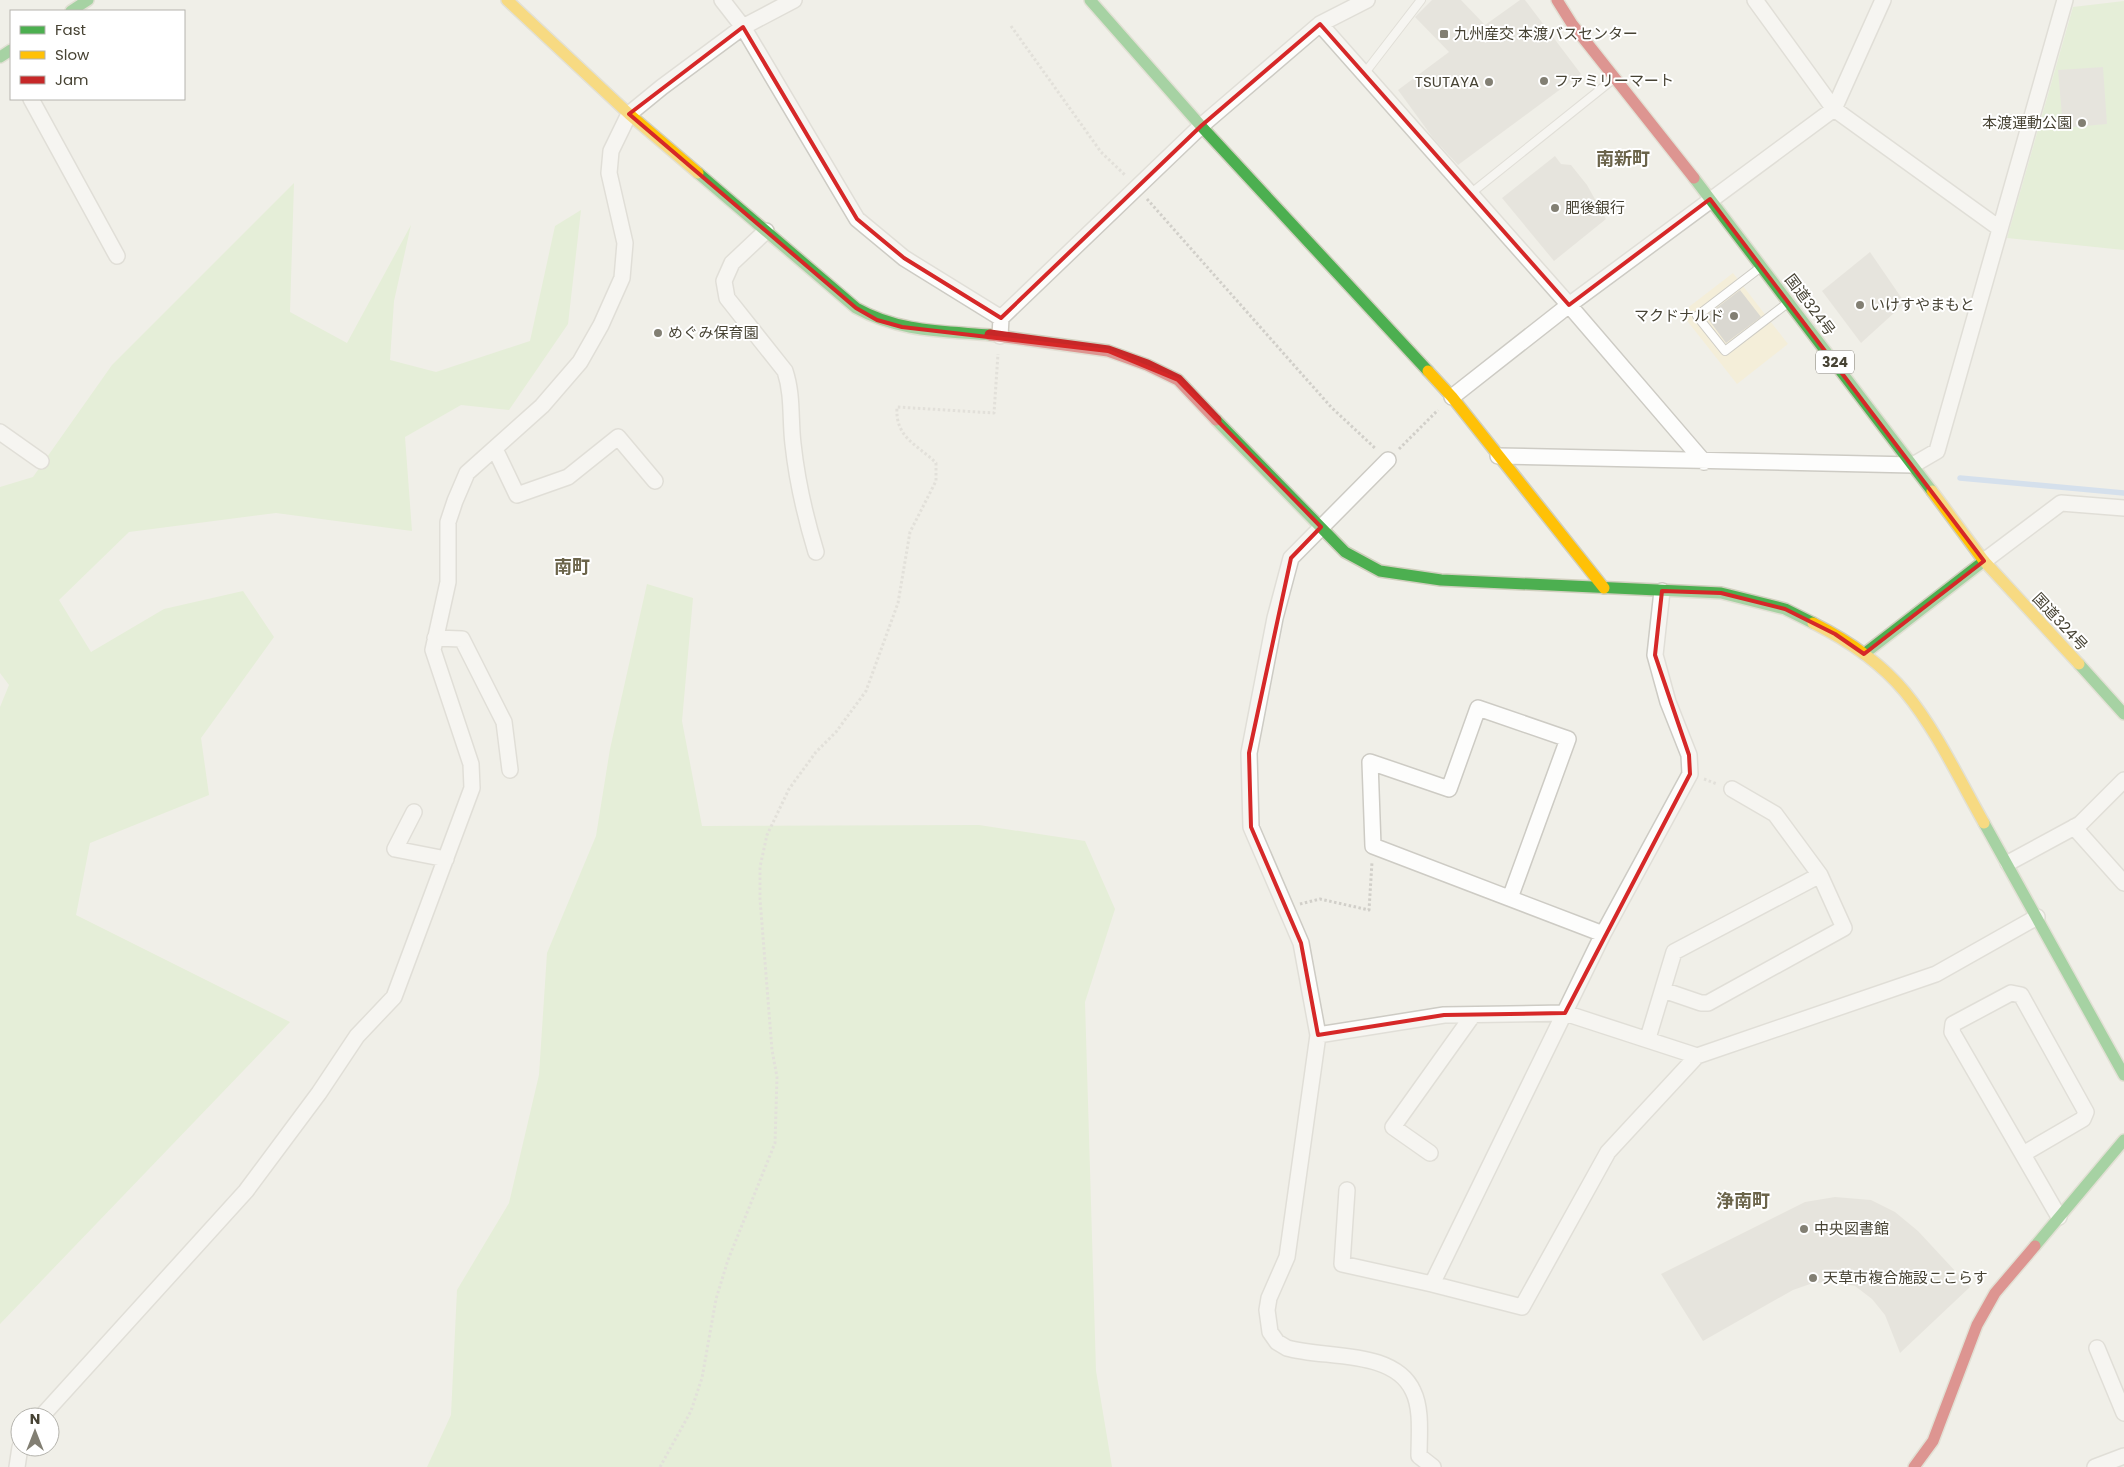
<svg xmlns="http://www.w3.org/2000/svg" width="2124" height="1467" font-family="Poppins,'Noto Sans JP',sans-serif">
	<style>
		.commercial { fill: #f4eed9 }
		.green { fill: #d7eec5 }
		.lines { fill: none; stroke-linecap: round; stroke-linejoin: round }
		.stream { stroke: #b4cef2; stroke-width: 5.5 }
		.building { fill: #dad8d1 }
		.lane-casing { stroke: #cdcbc4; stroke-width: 10 }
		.street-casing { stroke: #cdcbc4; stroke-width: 18 }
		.fast-casing { stroke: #d0cfbe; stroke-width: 14 }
		.slow-casing { stroke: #d0cfbe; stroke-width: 14 }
		.jam-casing { stroke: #d0cfbe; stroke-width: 14 }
		.path { stroke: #d1cfc9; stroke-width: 3; stroke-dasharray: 2.5 2.5; stroke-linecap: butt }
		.lane { stroke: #fdfdfc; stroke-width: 8 }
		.street { stroke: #fdfdfc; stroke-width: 15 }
		.fast { stroke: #4caf50; stroke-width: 11 }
		.slow { stroke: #ffc107; stroke-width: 11 }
		.jam { stroke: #c62828; stroke-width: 11 }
		.marked { fill: none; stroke: #d62828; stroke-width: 4; stroke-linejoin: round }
		.poi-dot { fill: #827f73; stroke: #fff; stroke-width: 2 }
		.labels { text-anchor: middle; stroke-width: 4; stroke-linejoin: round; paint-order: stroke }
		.shield { fill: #fff; stroke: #7e7b71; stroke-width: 1 }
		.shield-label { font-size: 14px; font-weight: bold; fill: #474334 }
		.poi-label { font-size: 15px; fill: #474334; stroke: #fff; text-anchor: start }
		.street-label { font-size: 15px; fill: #474334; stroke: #fff }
		.quarter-label { font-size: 18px; font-weight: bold; fill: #6b644a; stroke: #fff }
	</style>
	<rect width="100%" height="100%" fill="#f0efe8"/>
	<path class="commercial" d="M1733 273 1788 344 1737 384 1681 313Z"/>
	<path class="green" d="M2124 1V250L2007 238 2073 7Z
		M294 183 290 312 347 343 411 225 394 301 390 360 436 372 530 341 555 226 581 210 568 324 509 410 461 405 405 437 412 531 276 513 129 532 59 600 91 652 164 609 243 591 274 637 201 738 209 795 90 843 76 915 290 1022 0 1324V707L9 685 0 673V487L33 477 112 365Z
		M647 584 693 598 682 721 702 826 979 825 1085 841 1115 909 1085 1002 1096 1371 1112 1467H427L451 1415 457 1290 509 1203 539 1075 547 953 596 836 610 749Z"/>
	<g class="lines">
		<path class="stream" d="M1960 478 2124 493"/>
	</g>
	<path class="building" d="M1432 0H1461L1485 25 1520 0H1525L1581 74 1458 165 1433 138 1398 90 1449 52 1415 17Z
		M2103 67 2107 124 2063 128 2058 70Z
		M1555 156 1561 164 1571 165 1587 185 1606 219 1554 261 1502 198Z
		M1870 252 1905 303 1861 343 1822 291Z
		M1740 290 1761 317 1726 343 1706 316Z
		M1835 1197 1871 1200 1895 1212 1918 1231 1970 1287 1900 1353 1885 1315 1872 1299 1855 1286 1836 1282 1813 1283 1793 1290 1703 1341 1661 1274 1805 1202Z"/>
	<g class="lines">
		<g class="lane-casing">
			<path id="lane" d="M1364 74 1421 0
				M1470 194 1611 81
				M1757 270 1697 316 1725 351 1785 305"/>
		</g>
		<g class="street-casing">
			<path id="street" d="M722 0 743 27 857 219 904 258 1001 318
				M1755 0 1834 109 1999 228
				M1320 24 1569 305 1704 462
				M31 99 117 256
				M766 231 732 263 724 281 727 298 785 371C793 395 790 419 793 444 797 481 805 516 816 552
				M1000 336 1001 318 1201 126 1320 24 1367 0
				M1452 397 1569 305 1834 109 1883 0
				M0 432 41 461
				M495 449 517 495 568 477 618 437 655 481
				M1498 456 1913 465 1937 451 2065 0
				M1388 460 1291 558 1275 618 1249 753 1251 827 1301 943 1318 1035 1287 1257 1269 1298 1267 1310 1270 1332 1277 1342 1287 1348C1325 1359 1394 1349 1413 1391 1422 1409 1419 1435 1419 1456L1433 1467
				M1984 561 2061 503 2124 508
				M435 638 462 639 504 722 510 770
				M414 812 395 849 446 859
				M2074 827 2124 883
				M2008 863 2080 824 2124 780
				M1510 898 1568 739 1478 708 1449 789 1370 762 1373 846 1603 934
				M1663 990 1701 1003H1708L1844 928 1820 875 1775 814 1732 789
				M1318 1035 1444 1015 1565 1013 1697 1056 1936 974 2037 917
				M1648 1038 1674 952 1820 875
				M1430 1153 1393 1127 1473 1015
				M2023 1154 2083 1119 2086 1112 2021 995 2011 993 1953 1024 1952 1032 2059 1217
				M1347 1190 1342 1264 1432 1284 1603 934 1690 774 1689 755 1668 702 1655 655 1662 591
				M1432 1284 1522 1307 1608 1152 1697 1056
				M2097 1348 2124 1413
				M41 1417 246 1191 319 1093 357 1036 394 997 472 788 471 764 433 650 448 582V522L455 501 467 473 542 406 580 362 601 325 622 278 625 243 609 173 611 151 629 114 662 87 743 27 794 0
				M17 1467 20 1447
				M2095 1467 2124 1456"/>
		</g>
		<g class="fast-casing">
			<path id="fast" d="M1090 0 1201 126 1428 371
				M71 11 88 0
				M0 57 11 50
				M698 173 856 308C899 332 942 331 990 335
				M1694 178 1932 491
				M1216 420 1345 552 1380 571 1441 580 1721 593 1785 609 1813 623
				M1864 654 1984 561
				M2079 664 2124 714
				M1984 823 2124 1075
				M2035 1246 2124 1140"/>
		</g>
		<g class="slow-casing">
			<path id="slow" d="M507 0 629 114 698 173
				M1428 371 1452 397 1604 588
				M1932 491 1984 561 2079 664
				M1813 623C1847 640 1881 663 1905 692 1937 731 1959 779 1984 823"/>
		</g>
		<g class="jam-casing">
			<path id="jam" d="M1557 0 1572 24 1694 178
				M990 335 1108 351 1147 365 1178 380 1216 420
				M1914 1467 1933 1441 1977 1325 1995 1293 2035 1246"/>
		</g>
		<path class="path" d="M1011 26 1101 152 1126 176
			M1147 199 1331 407 1376 449
			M1399 449 1438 410
			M1704 779 1717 784
			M1300 904 1320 899 1369 910 1372 862
			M660 1467 691 1411 702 1378 716 1299 728 1260 775 1143 777 1077 772 1050 760 899V867L767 835 789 789 816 752 836 732 866 691 898 603 910 532 936 481V463C917 444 895 438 897 407L994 413 998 354"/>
		<use href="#lane" class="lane"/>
		<use href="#street" class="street"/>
		<use href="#fast" class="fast"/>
		<use href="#slow" class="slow"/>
		<use href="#jam" class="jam"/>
	</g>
	<path d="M0 0H2124V1467H0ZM1320 24 1569 305 1710 199 1984 561 1864 654 1835 634 1785 609 1721 593 1662 591 1655 655 1689 755 1690 774 1565 1013 1444 1015 1318 1035 1301 943 1251 827 1249 753 1291 558 1321 527 1178 380 1108 351 902 327 877 320 856 308 629 114 743 27 857 219 904 258 1001 318 1201 126Z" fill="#f0efe8" fill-opacity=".55" fill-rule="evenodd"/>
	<path class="marked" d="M1320 24 1569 305 1710 199 1984 561 1864 654 1835 634 1785 609 1721 593 1662 591 1655 655 1689 755 1690 774 1565 1013 1444 1015 1318 1035 1301 943 1251 827 1249 753 1291 558 1321 527 1178 380 1108 351 902 327 877 320 856 308 629 114 743 27 857 219 904 258 1001 318 1201 126Z"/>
	<g class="poi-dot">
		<rect x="1439" y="29" width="10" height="10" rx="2.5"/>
		<circle cx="1544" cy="81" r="5"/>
		<circle cx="1489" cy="82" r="5"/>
		<circle cx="2082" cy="123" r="5"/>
		<circle cx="1555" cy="208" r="5"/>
		<circle cx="1860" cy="305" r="5"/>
		<circle cx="1734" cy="316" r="5"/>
		<circle cx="658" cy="333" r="5"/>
		<circle cx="1804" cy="1229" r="5"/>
		<circle cx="1813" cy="1278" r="5"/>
	</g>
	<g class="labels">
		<rect class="shield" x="1816" y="350.5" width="38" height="23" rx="4"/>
		<g class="shield-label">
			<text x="1835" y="367">324</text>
		</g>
		<g class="poi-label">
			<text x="1454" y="39">九州産交 本渡バスセンター</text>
			<text x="1554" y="86">ファミリーマート</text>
			<text x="1479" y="87" text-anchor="end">TSUTAYA</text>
			<text x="2072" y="128" text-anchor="end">本渡運動公園</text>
			<text x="1565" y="213">肥後銀行</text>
			<text x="1870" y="310">いけすやまもと</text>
			<text x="1724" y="321" text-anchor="end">マクドナルド</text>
			<text x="668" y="338">めぐみ保育園</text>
			<text x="1814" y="1234">中央図書館</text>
			<text x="1823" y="1283">天草市複合施設ここらす</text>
		</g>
		<g class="street-label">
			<text transform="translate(1810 305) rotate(53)" y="5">国道324号</text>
			<text transform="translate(2060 622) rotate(47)" y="5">国道324号</text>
		</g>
		<g class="quarter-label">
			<text x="1623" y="165">南新町</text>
			<text x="572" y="573">南町</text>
			<text x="1743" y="1207">浄南町</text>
		</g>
	</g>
	<rect x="10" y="10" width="175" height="90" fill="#ffffff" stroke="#b5b4ae"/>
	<rect x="20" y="26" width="25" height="8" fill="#4caf50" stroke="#b5b4ae"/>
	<text x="55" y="35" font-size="15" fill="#474334">Fast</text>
	<rect x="20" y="51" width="25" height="8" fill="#ffc107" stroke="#b5b4ae"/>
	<text x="55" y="60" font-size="15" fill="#474334">Slow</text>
	<rect x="20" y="76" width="25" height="8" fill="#c62828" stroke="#b5b4ae"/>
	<text x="55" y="85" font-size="15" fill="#474334">Jam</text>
	<g transform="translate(35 1432)"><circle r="24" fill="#ffffff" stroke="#b5b4ae"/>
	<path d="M0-4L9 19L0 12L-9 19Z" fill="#827f73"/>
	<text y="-8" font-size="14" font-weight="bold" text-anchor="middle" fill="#474334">N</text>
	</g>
</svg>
